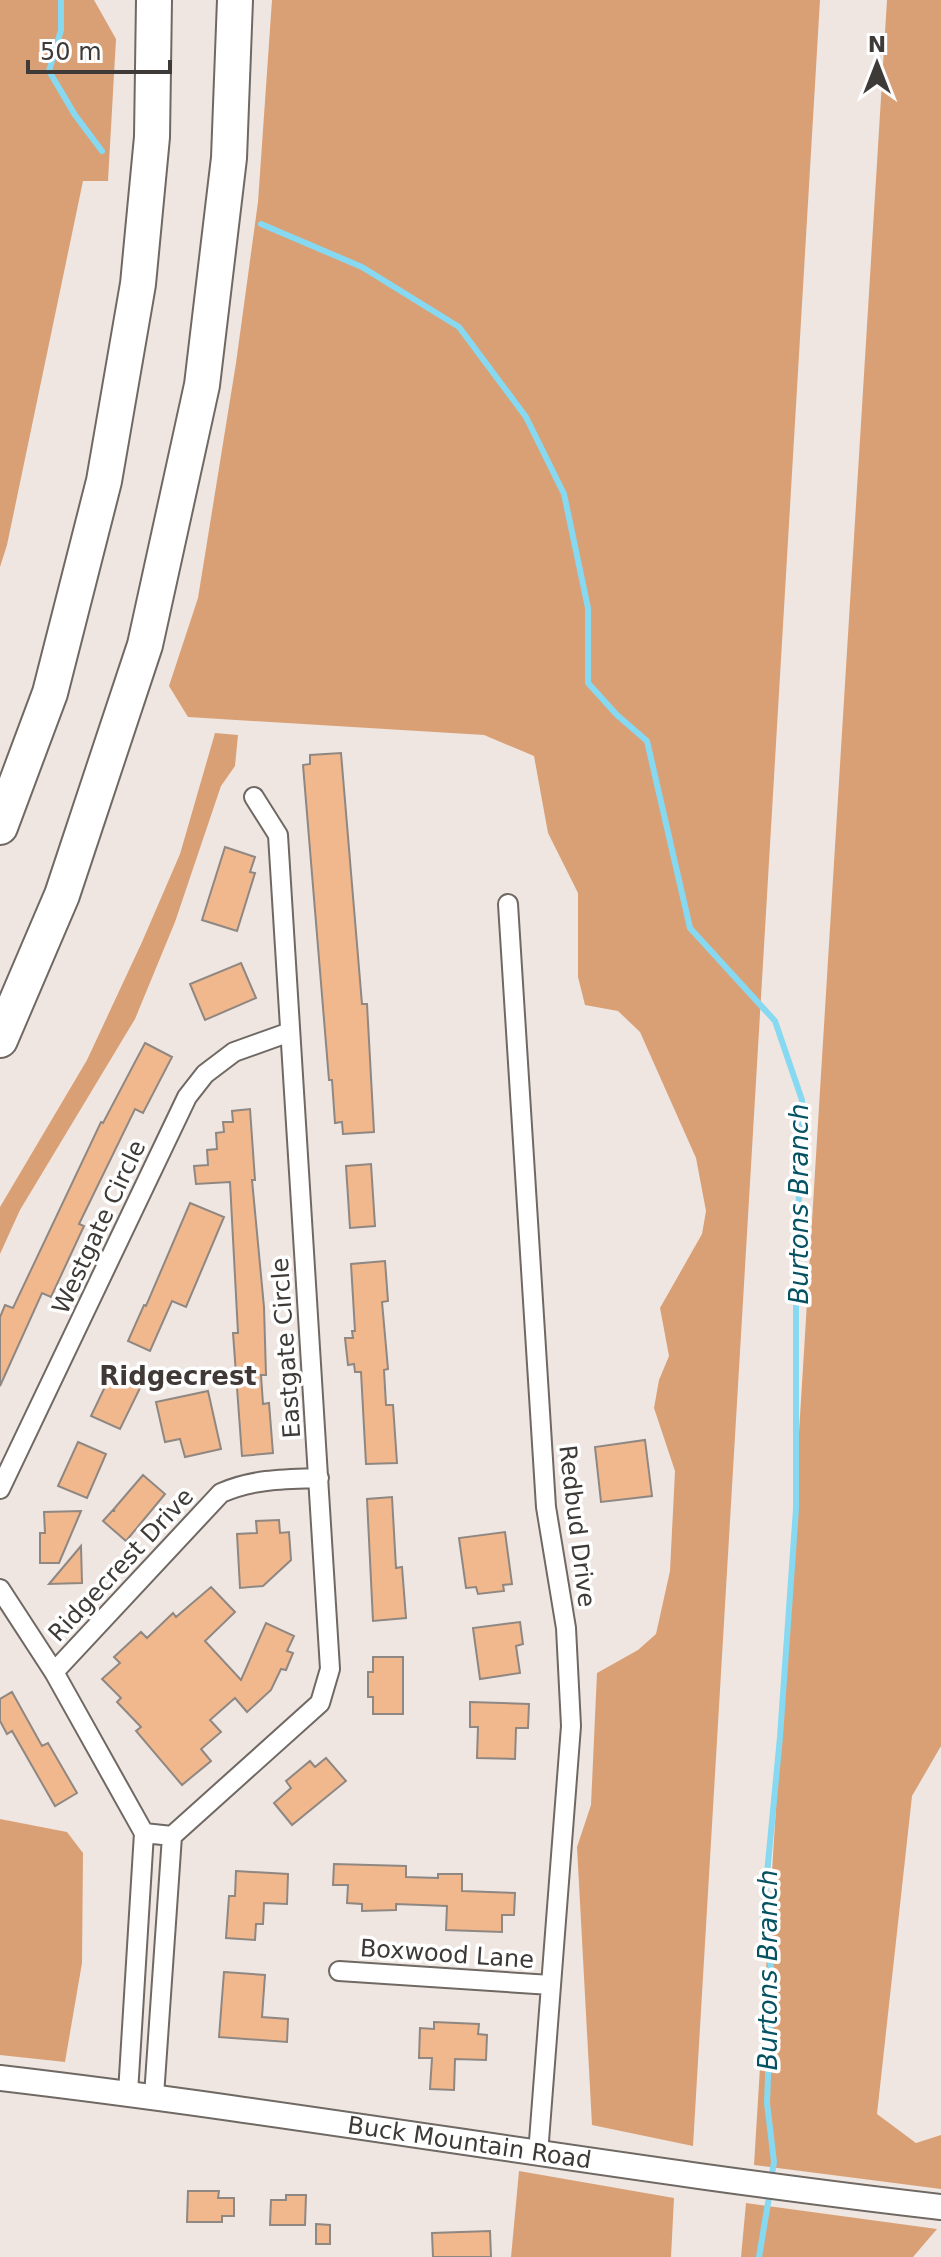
<svg xmlns="http://www.w3.org/2000/svg" width="941" height="2257" font-family="'DejaVu Sans',sans-serif">
	<style>
		.forest { fill: #d9a076 }
		.lines { fill: none; stroke-linecap: round; stroke-linejoin: round }
		.stream { stroke: #86d9f1; stroke-width: 6 }
		.building { fill: #f2b88d; stroke: #8f8782; stroke-width: 2 }
		.minor-casing { stroke: #6f6863; stroke-width: 22 }
		.tertiary-casing { stroke: #6f6863; stroke-width: 28 }
		.motorway-casing { stroke: #6f6863; stroke-width: 38 }
		.minor { stroke: #fff; stroke-width: 18 }
		.tertiary { stroke: #fff; stroke-width: 24 }
		.motorway { stroke: #fff; stroke-width: 34 }
		.labels { text-anchor: middle; stroke-width: 7; stroke-linejoin: round; paint-order: stroke }
		.street-label { font-size: 24px; fill: #3d3a37; stroke: #fff }
		.water-label { font-size: 26px; font-style: italic; fill: #055262; stroke: #fff }
		.neighbourhood-label { font-size: 26px; font-weight: bold; fill: #403935; stroke: #fff }
	</style>
	<rect width="100%" height="100%" fill="#efe6e1"/>
	<path class="forest" d="M0 0H94L116 39 108 181H83L7 545 0 567Z
		M272 0H820L693 2146 592 2125 577 1847 591 1805 597 1673 638 1650 656 1634 670 1571 675 1471 654 1408 659 1380 669 1356 660 1308 702 1234 706 1211 696 1158 640 1032 618 1011 585 1005 578 977V893L548 833 534 756 484 735 188 717 169 686 198 598 236 363 258 202Z
		M887 0H941V1746L912 1796 877 2114 916 2143 941 2135V2189L754 2165Z
		M215 733 238 735 235 766 221 786 175 922 135 1019 20 1210 0 1254V1207L87 1060 142 942 180 854Z
		M0 1819 67 1832 83 1853 82 1963 65 2062 0 2055Z
		M519 2171 674 2198 671 2257H511Z
		M746 2203 937 2229 913 2257H741Z"/>
	<g class="lines">
		<path class="stream" d="M61 0V30L49 71 75 115 102 151
			M261 224 362 267 459 327 526 417 564 494 588 608V683L617 715 647 741 690 928 775 1021 802 1100 796 1287V1509L780 1737 763 1916 772 1974 767 2103 774 2162 771 2180
			M759 2257 770 2191"/>
	</g>
	<path class="building" d="M341 753 362 1004H367L374 1132 343 1134 342 1122 335 1123 332 1080H329L303 765 310 764V755Z
		M225 847 255 857 250 872 255 873 237 931 202 920Z
		M241 963 256 998 205 1020 190 984Z
		M145 1043 172 1057 143 1113 135 1109 79 1224 84 1226 51 1297 42 1293 0 1386V1317L5 1305 13 1308 101 1122 103 1123Z
		M250 1109 255 1180H252L264 1307 266 1375H261L263 1404 269 1403 273 1453 242 1456 233 1333H238L230 1182 196 1184 194 1166 208 1165 207 1150 217 1149 216 1133 224 1132 223 1122H233L232 1111Z
		M371 1164 375 1226 350 1228 346 1166Z
		M190 1203 224 1217 186 1307 172 1301 150 1351 128 1341 144 1305 146 1306Z
		M385 1261 388 1301 382 1302 388 1369 384 1370 386 1405H393L397 1463 366 1464 361 1372H355L354 1364 348 1365 345 1338H353L352 1331H355L351 1264Z
		M112 1372 141 1386 120 1429 91 1416Z
		M208 1391 221 1449 185 1457 180 1439 165 1442 156 1402Z
		M645 1440 652 1496 601 1502 595 1447Z
		M78 1442 106 1454 87 1498 58 1486Z
		M143 1475 165 1494 126 1541 103 1521 112 1511H115L113 1510Z
		M392 1497 396 1568 402 1567 406 1618 373 1621 367 1499Z
		M81 1511 59 1563H40V1533H45L44 1512Z
		M279 1520 280 1533 289 1532 291 1560 263 1586 240 1588 237 1534 257 1533 256 1521Z
		M505 1532 512 1584 503 1585 504 1591 478 1594 476 1587 466 1588 459 1538Z
		M81 1546 82 1583 49 1584Z
		M211 1587 235 1612 205 1641 241 1680 266 1623 294 1636 287 1651 293 1653 286 1670 281 1669 271 1690 247 1712 235 1698 210 1720 221 1732 201 1749 211 1761 182 1785 136 1731 141 1727 117 1702 121 1698 102 1679 120 1663 114 1657 141 1632 147 1638 173 1613 176 1617Z
		M520 1622 523 1644 516 1646 520 1673 480 1679 473 1628Z
		M373 1657H403V1714H373V1697H368V1672H373Z
		M12 1692 42 1746 48 1743 77 1793 55 1806 12 1731 7 1734 0 1721V1699Z
		M470 1702 529 1704 528 1728H516L515 1759 477 1758 478 1727H470Z
		M326 1758 346 1781 292 1825 274 1803 291 1788 286 1781 310 1761 315 1767Z
		M334 1864 406 1866V1877L438 1878V1874H462V1891L515 1893 514 1915H502V1932L446 1930 447 1906 396 1904V1910L362 1911V1904L347 1903 348 1885H333Z
		M236 1871 288 1874 287 1904 264 1903 263 1924H256L255 1940 226 1938 229 1896H235Z
		M224 1972 265 1975 262 2017 288 2019 287 2042 219 2037Z
		M434 2022 479 2024 478 2034 487 2035 486 2060 455 2059 454 2090 430 2089 432 2058H419L420 2028 434 2029Z
		M188 2191H219L218 2198H234V2216H222V2222H187Z
		M286 2195H306L305 2225H270L271 2200H286Z
		M316 2224 330 2225V2244H316Z
		M490 2231 491 2257H433L432 2233Z"/>
	<g class="lines">
		<g class="minor-casing">
			<path id="minor" d="M508 904 546 1507 566 1628 571 1726 538 2154
				M0 1489 187 1097 205 1074 234 1052 290 1032
				M0 1589 54 1672 144 1833 172 1836
				M54 1672 221 1493C253 1479 284 1479 319 1478
				M172 1836 320 1703 330 1669 278 835 254 797
				M339 1971 551 1985
				M128 2093 144 1833
				M154 2096 172 1836"/>
		</g>
		<g class="tertiary-casing">
			<g id="tertiary">
				<path id="s1" d="M0 2078C315 2115 626 2171 941 2207"/>
			</g>
		</g>
		<g class="motorway-casing">
			<path id="motorway" d="M0 827 50 693 104 481 138 284 152 137 154 0
				M0 1040 62 895 145 645 202 385 229 158 235 0"/>
		</g>
		<use href="#minor" class="minor"/>
		<use href="#tertiary" class="tertiary"/>
		<use href="#motorway" class="motorway"/>
	</g>
	<g class="labels">
		<g class="street-label">
			<text transform="translate(99 1227) rotate(-65)" y="8">Westgate Circle</text>
			<text transform="translate(286 1348) rotate(-94)" y="8">Eastgate Circle</text>
			<text transform="translate(577 1526) rotate(83)" y="8">Redbud Drive</text>
			<text transform="translate(121 1565) rotate(-47)" y="8">Ridgecrest Drive</text>
			<text transform="translate(447 1954) rotate(4)" y="8">Boxwood Lane</text>
			<text dy="8" stroke="none"><textPath href="#s1" startOffset="474">Buck Mountain Road</textPath></text>
		</g>
		<g class="water-label">
			<text transform="translate(799 1204) rotate(-90)" y="9">Burtons Branch</text>
			<text transform="translate(768 1970) rotate(-90)" y="9">Burtons Branch</text>
		</g>
		<g class="neighbourhood-label">
			<text x="178" y="1385">Ridgecrest</text>
		</g>
	</g>
	<g transform="translate(877 64)" stroke="#ffffff" stroke-width="6" paint-order="stroke">
	<path d="M0-6L14 30L0 20L-14 30Z" fill="#3d3a37"/>
	<text y="-12" font-size="22" font-weight="bold" text-anchor="middle" fill="#3d3a37">N</text>
	</g>
	<path d="M28 60v12h142v-12" fill="none" stroke="#3d3a37" stroke-width="4"/>
	<text x="40" y="60" font-size="24" fill="#3d3a37" stroke="#ffffff" stroke-width="6" paint-order="stroke">50 m</text>
</svg>
